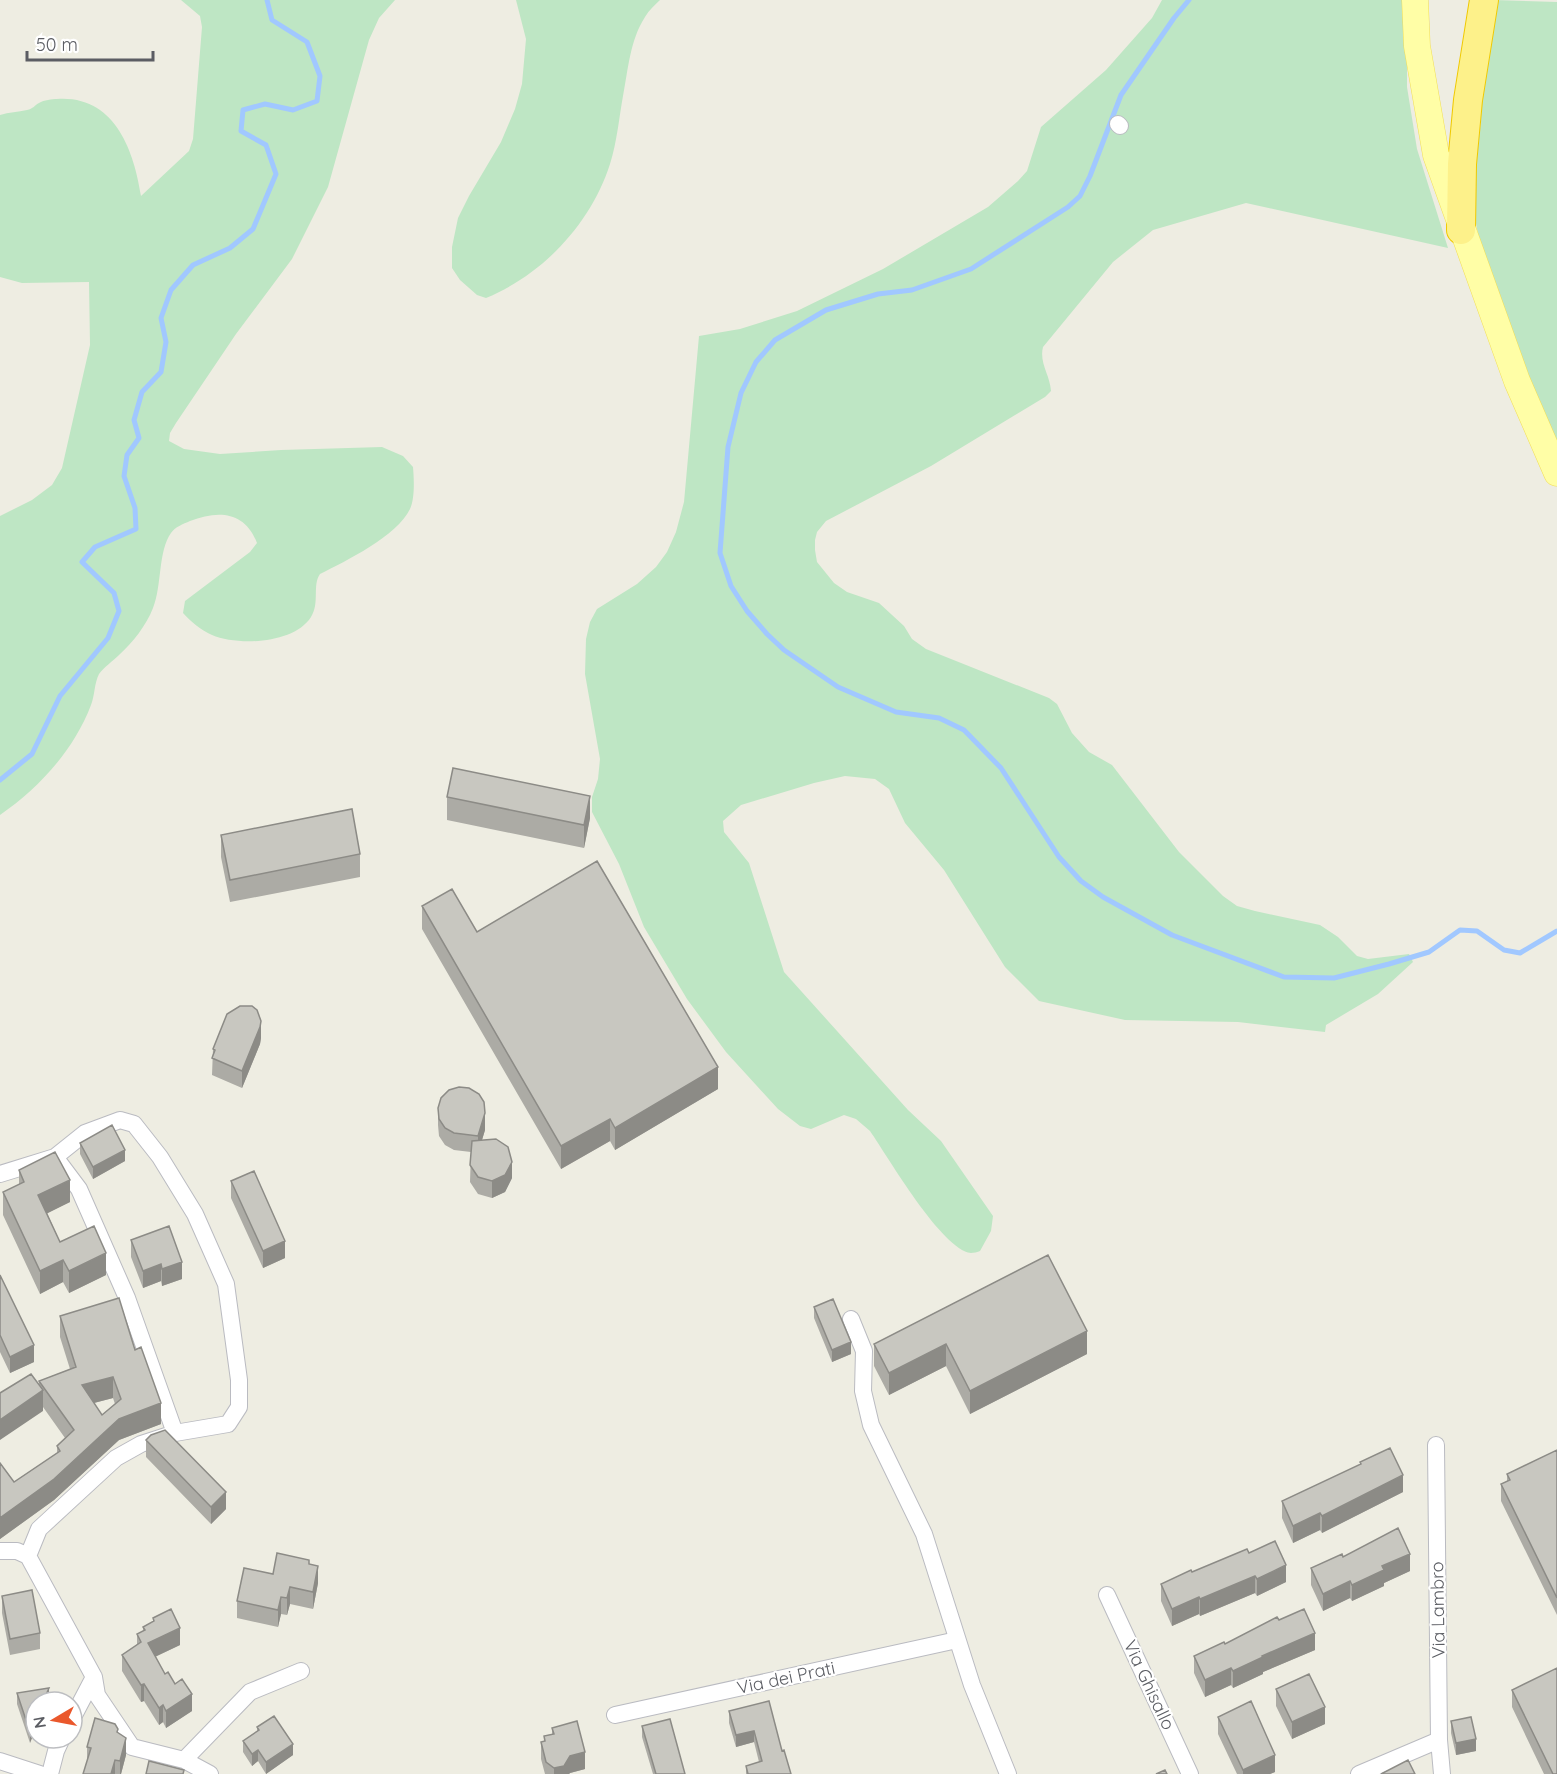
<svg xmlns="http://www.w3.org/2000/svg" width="1557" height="1774" font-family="Quicksand,sans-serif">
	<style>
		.green { fill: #bee6c4 }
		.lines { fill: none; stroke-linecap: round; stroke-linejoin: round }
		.stream { stroke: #a1c8ff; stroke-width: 5 }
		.street-casing { stroke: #babbc1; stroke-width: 18 }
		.primary-casing { stroke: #f2de57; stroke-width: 27 }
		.highway-casing { stroke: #f0c900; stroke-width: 30 }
		.street { stroke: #fff; stroke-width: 16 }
		.primary { stroke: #fffea6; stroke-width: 26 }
		.highway { stroke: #fdf18a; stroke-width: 28 }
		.wall { fill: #acaba5; fill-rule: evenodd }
		.shaded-wall { fill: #8c8b86 }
		.building { fill: #c8c7c0; stroke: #8c8b86; stroke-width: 1.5; fill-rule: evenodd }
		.labels { text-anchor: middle; stroke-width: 4.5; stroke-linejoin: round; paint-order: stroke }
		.street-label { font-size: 18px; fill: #5b5d63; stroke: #fff }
	</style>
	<rect width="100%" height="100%" fill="#eeede2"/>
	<path class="green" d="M181 0H395L379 18 369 40 328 187 292 259 236 334 176 423 170 433 169 441 184 449 220 454 281 450 382 447 403 456 413 467C414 479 415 498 410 509 397 536 346 561 320 574 312 585 320 603 311 617 294 644 238 646 212 635 201 630 191 622 183 613L185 601 250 552 257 543C245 511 218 510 190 521 183 524 175 527 171 533 158 551 162 586 153 608 146 626 133 642 119 655 113 661 104 667 99 674 94 684 95 695 91 705 74 750 39 788 0 815V516L32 500 52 485 62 468 90 345 89 282 22 283 0 277V115C9 112 18 112 27 110 33 109 35 105 39 103 44 100 52 99 57 99 115 95 134 151 141 196L189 151 193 139 202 27 200 16Z
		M516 0H660C655 5 649 10 645 17 630 40 628 70 623 96 619 118 617 142 610 164 591 223 544 274 486 298L477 295 460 280 452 268V247L458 218 469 196 501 142 515 109 522 84 526 39Z
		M1162 0H1403L1407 42V87L1417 149 1448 248 1246 203 1153 230 1113 262 1043 347C1039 363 1050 375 1051 391L1045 397 931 466 826 521 817 532 815 540V550L817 562 834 583 847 592 879 603 904 626 912 639 926 649 1049 698 1057 704 1072 733 1089 752 1112 765 1179 852 1223 896 1237 906 1255 911 1320 925 1338 937 1357 956 1368 959 1409 954 1413 962 1378 994 1326 1025 1325 1032 1238 1022 1125 1020 1039 1001 1005 967 944 870 905 823 889 789 875 779 845 776 814 783 741 805 723 821 724 832 749 863 784 972 908 1110 941 1141 993 1216 991 1231 980 1251C978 1252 973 1253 971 1253 942 1250 888 1157 870 1131L856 1119 844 1115 811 1129 800 1126 778 1109 726 1052 687 999 644 927 619 864 592 812V797L598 779 600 759 585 674 586 639 590 622 597 609 637 584 656 567 667 552 676 532 684 502 699 336 740 329 797 311 883 269 988 207 1018 181 1027 171 1041 127 1106 70 1152 18Z
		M1494 0 1557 2V447L1496 298 1479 241 1474 211 1473 185 1481 121 1482 73Z"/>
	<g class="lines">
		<path class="stream" d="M1189 0 1174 18 1121 95 1090 176 1080 196 1068 207 971 269 912 290 878 294 826 310 775 340 756 362 741 393 728 447 720 553 731 586 747 611 767 634 784 650 838 687 896 712 939 718 964 730 1001 768 1059 857 1081 881 1103 897 1172 935 1284 977 1334 978 1389 964 1429 952 1460 930 1477 931 1504 950 1520 953 1557 931
			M0 780 32 754 60 696 108 638 119 611 114 593 82 562 95 547 136 529 135 508 124 476 127 455 139 438 134 420 142 392 161 372 166 342 161 318 171 290 193 265 230 248 253 229 276 174 266 145 241 131 243 110 265 104 293 110 317 101 320 76 307 42 272 20 267 0"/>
		<g class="street-casing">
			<path id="street" d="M1118 124 1120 126
				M55 1157 79 1189 127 1298 175 1433
				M0 1174 55 1157 85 1133 120 1120 134 1124 160 1157 195 1214 226 1284 239 1380V1407L228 1424 175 1433 141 1444 116 1458 39 1529 28 1556
				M851 1319 864 1351 863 1391 871 1425 924 1534 972 1685 1008 1774
				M1436 1445 1439 1740 1442 1774
				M0 1551H17L28 1556 94 1677 72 1719
				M1107 1595 1190 1774
				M94 1677 97 1695 132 1747 184 1760
				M615 1715 957 1640
				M0 1761 40 1774
				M50 1774 56 1751 62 1738
				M210 1774 184 1760 250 1692 301 1671
				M1359 1774 1439 1740"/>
		</g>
		<g class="primary-casing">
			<path id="primary" d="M1415 0 1417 46 1436 155 1517 381 1557 473"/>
		</g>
		<g class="highway-casing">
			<path id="highway" d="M1461 230 1462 164 1468 100 1484 0"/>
		</g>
		<use href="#street" class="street"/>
		<use href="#primary" class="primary"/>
		<use href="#highway" class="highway"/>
	</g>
	<path class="wall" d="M447 797 590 818 584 848 447 820Z
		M221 835 360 854V877L230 902 221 857Z
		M422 906 477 932 718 1089 615 1150 610 1141 561 1169 422 929Z
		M261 1038 260 1044 242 1088 212 1075 213 1049Z
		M438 1108 485 1130 482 1140 512 1178 505 1192 492 1198 478 1194 470 1182 471 1152 454 1150 445 1145 439 1136 438 1125Z
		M80 1143 125 1161 93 1179 80 1154Z
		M19 1170 70 1202 47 1213 60 1242 106 1275 69 1293 63 1282 40 1294 3 1215V1192L19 1185Z
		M231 1181 285 1258 263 1268 231 1198Z
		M131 1240 182 1279 162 1286 161 1281 143 1288 131 1257Z
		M1048 1255 1087 1354 970 1414 946 1366 889 1395 874 1366V1344Z
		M0 1275 34 1362 10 1373 0 1352Z
		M814 1307 851 1354 832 1362 814 1318Z
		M60 1316 135 1350 161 1424 119 1440 54 1500 0 1539V1463L14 1482 57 1453V1446L65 1438 43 1407V1411L39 1385V1381L70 1369 60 1337ZM113 1398 115 1404 102 1415 94 1403Z
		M146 1440 226 1509 211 1524 146 1457Z
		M1557 1450V1615L1501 1501V1484L1507 1481V1474Z
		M1360 1462 1403 1492 1322 1533 1320 1530 1293 1543 1282 1518V1501L1360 1465Z
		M1249 1553 1286 1582 1257 1596 1255 1593 1200 1616 1199 1614 1172 1626 1161 1601V1584Z
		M1343 1557 1410 1571 1384 1583V1586L1352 1601 1350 1598 1323 1611 1311 1585V1568Z
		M309 1564 318 1583 313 1609 290 1604 287 1615 281 1614 278 1627 237 1618V1601L273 1574Z
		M2 1596 40 1633V1649L10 1655 2 1613Z
		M153 1618 180 1645 155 1657 165 1674 192 1711 166 1728 163 1722 159 1725 144 1701 141 1702 122 1671V1655L137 1645V1634L143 1631V1627L153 1622Z
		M1279 1620 1315 1650 1263 1672V1674L1233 1688 1231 1685 1205 1697 1194 1673V1656L1225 1644Z
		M1276 1689 1325 1724 1292 1739 1276 1706Z
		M1512 1690 1557 1774H1544L1512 1707Z
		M17 1693 49 1699 48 1702H36L30 1743 17 1704Z
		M729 1711 782 1751 791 1774H746V1766L759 1762 754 1742 736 1747 729 1723Z
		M1218 1717 1275 1772 1270 1774H1237L1218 1734Z
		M1451 1721 1476 1751 1456 1755 1451 1733Z
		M642 1726 685 1774H653L642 1737Z
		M257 1727 293 1755 266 1774 258 1761 252 1766 243 1752V1741L257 1731Z
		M552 1728 585 1769 570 1773 569 1774H545L541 1759V1742L544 1741V1736L552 1734Z
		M118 1733 126 1755 121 1774H83L87 1762V1747Z"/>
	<path class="shaded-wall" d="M590 796V818L584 848V825Z
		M261 1021V1038L260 1044 242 1088V1071Z
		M718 1067V1089L615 1150V1128Z
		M485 1113V1130L478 1153V1136Z
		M610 1119V1141L561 1169V1146Z
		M125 1150V1161L93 1179V1167Z
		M512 1162V1178L505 1192 492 1198V1181Z
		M70 1180V1202L38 1218V1195Z
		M285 1241V1258L263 1268V1251Z
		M106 1253V1275L69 1293V1271Z
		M63 1260V1282L40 1294V1271Z
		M182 1262V1279L162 1286V1269Z
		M161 1264V1281L143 1288V1271Z
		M1087 1331V1354L970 1414V1391Z
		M851 1342V1354L832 1362V1350Z
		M946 1344V1366L889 1395V1373Z
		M34 1345V1362L10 1373V1357Z
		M113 1377V1398L82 1406V1385Z
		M43 1390V1411L0 1440V1420Z
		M161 1403V1424L119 1440 54 1500 0 1539V1518L119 1419Z
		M1403 1475V1492L1322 1533V1516Z
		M226 1492V1509L211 1524V1507Z
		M1320 1513V1530L1293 1543V1526Z
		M1410 1554V1571L1384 1583V1586L1352 1601V1585L1382 1566Z
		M1286 1565V1582L1257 1596V1579Z
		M318 1566V1583L313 1609V1592Z
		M1255 1576V1593L1200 1616V1599Z
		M1350 1581V1598L1323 1611V1594Z
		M290 1587V1604L287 1615V1598Z
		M281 1597V1614L278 1627V1610Z
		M1199 1597V1614L1172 1626V1609Z
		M180 1628V1645L148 1660V1643Z
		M1315 1633V1650L1263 1672V1674L1233 1688V1671L1262 1656Z
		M1231 1668V1685L1205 1697V1680Z
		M144 1684V1701L141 1702V1685Z
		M49 1688V1699L48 1702H43Z
		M192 1694V1711L166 1728V1711Z
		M163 1705V1722L159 1725V1708Z
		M1325 1707V1724L1292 1739V1722Z
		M36 1718V1729L30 1743V1732Z
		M754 1731V1742L736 1747V1735Z
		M126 1738V1755L121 1774H120V1761Z
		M1476 1739V1751L1456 1755V1743Z
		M293 1744V1755L266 1774V1762Z
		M258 1750V1761L252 1766V1754Z
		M585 1752V1769L570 1773 569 1774H554V1768L570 1756Z
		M1275 1755V1772L1270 1774H1243V1770Z
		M115 1760V1774H111Z"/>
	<path class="building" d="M453 768 590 796 584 825 447 797Z
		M352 809 360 854 230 880 221 835Z
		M597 861 718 1067 615 1128 610 1119 561 1146 422 906 452 889 477 932Z
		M240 1006H252L257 1010 261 1021 260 1027 242 1071 212 1058 215 1050 213 1049 227 1014Z
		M459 1087 469 1088 479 1094 484 1102 485 1113 478 1136 454 1133 445 1128 439 1119 438 1108 441 1098 449 1090Z
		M112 1125 125 1150 93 1167 80 1143Z
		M496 1139 508 1147 512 1162 505 1175 492 1181 478 1177 470 1165 472 1141Z
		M55 1152 70 1180 38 1195 60 1242 94 1226 106 1253 69 1271 63 1260 40 1271 3 1192 24 1182 19 1170Z
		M254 1171 285 1241 263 1251 231 1181Z
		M169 1226 182 1262 162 1269 161 1264 143 1271 131 1240Z
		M1048 1255 1087 1331 970 1391 946 1344 889 1373 874 1344Z
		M0 1275 34 1345 10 1357 0 1335Z
		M119 1298 135 1350 141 1347 161 1403 119 1419 54 1479 0 1518V1463L14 1482 60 1451 57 1446 74 1430 39 1381 76 1367 60 1316ZM113 1377 121 1399 102 1415 82 1385Z
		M833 1299 851 1342 832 1350 814 1307Z
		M31 1374 43 1390 0 1420V1393Z
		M165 1430 226 1492 211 1507 146 1440 151 1435Z
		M1390 1448 1403 1475 1322 1516 1320 1513 1293 1526 1282 1501 1361 1464 1360 1462Z
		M1557 1450V1598L1501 1484 1510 1480 1507 1474Z
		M1398 1528 1410 1554 1382 1566 1384 1570 1352 1585 1350 1581 1323 1594 1311 1568 1342 1554 1343 1557Z
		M1275 1541 1286 1565 1257 1579 1255 1576 1200 1599 1199 1597 1172 1609 1161 1584 1191 1570 1192 1572 1247 1549 1249 1553Z
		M277 1553 309 1560V1564L318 1566 313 1592 290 1587 287 1598 281 1597 278 1610 237 1601 244 1568 273 1574Z
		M32 1590 40 1633 10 1639 2 1596Z
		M171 1609 180 1628 148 1643 165 1674 168 1672 175 1684 182 1679 192 1694 166 1711 163 1705 159 1708 144 1684 141 1685 122 1655 141 1642 137 1634 145 1630 143 1627 154 1621 153 1618Z
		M1304 1609 1315 1633 1262 1656 1263 1657 1233 1671 1231 1668 1205 1680 1194 1656 1224 1642 1225 1644 1277 1617 1279 1620Z
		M1557 1668V1774H1553L1512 1690Z
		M1309 1674 1325 1707 1292 1722 1276 1689Z
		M49 1688 43 1702H36V1718L30 1732 17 1693Z
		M769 1701 782 1751 784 1750 791 1774H748L746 1766 762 1761 754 1731 736 1735 729 1711Z
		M1251 1701 1275 1755 1243 1770 1218 1717Z
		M274 1716 293 1744 266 1762 258 1750 252 1754 243 1741 259 1730 257 1727Z
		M1471 1717 1476 1739 1456 1743 1451 1721Z
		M95 1718 115 1724 118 1729 117 1732 126 1738 120 1761 115 1760 111 1774H83L91 1748 87 1747Z
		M670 1719 685 1774H656L642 1726Z
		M577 1721 585 1752 570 1756 564 1766 554 1768 546 1762 541 1742 545 1741 544 1736 554 1734 552 1728Z
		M1408 1760 1415 1774H1381Z
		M149 1761 184 1770 183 1774H146Z
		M1165 1770 1167 1774H1156Z"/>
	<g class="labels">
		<g class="street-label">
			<text transform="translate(1438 1610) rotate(-91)" y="6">Via Lambro</text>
			<text transform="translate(786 1678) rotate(-12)" y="6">Via dei Prati</text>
			<text transform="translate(1149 1685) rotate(65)" y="6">Via Ghisallo</text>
		</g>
	</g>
	<g transform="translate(54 1720) rotate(260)"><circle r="28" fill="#ffffff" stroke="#bdbec1" stroke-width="1.5"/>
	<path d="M0-4.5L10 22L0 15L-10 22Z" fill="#ea582c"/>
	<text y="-9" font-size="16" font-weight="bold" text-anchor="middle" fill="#5b5d63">N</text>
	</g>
	<path d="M27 51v9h126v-9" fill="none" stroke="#5b5d63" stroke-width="3"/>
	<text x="36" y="51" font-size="18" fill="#5b5d63" stroke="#ffffff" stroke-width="4.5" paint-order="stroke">50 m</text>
</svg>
